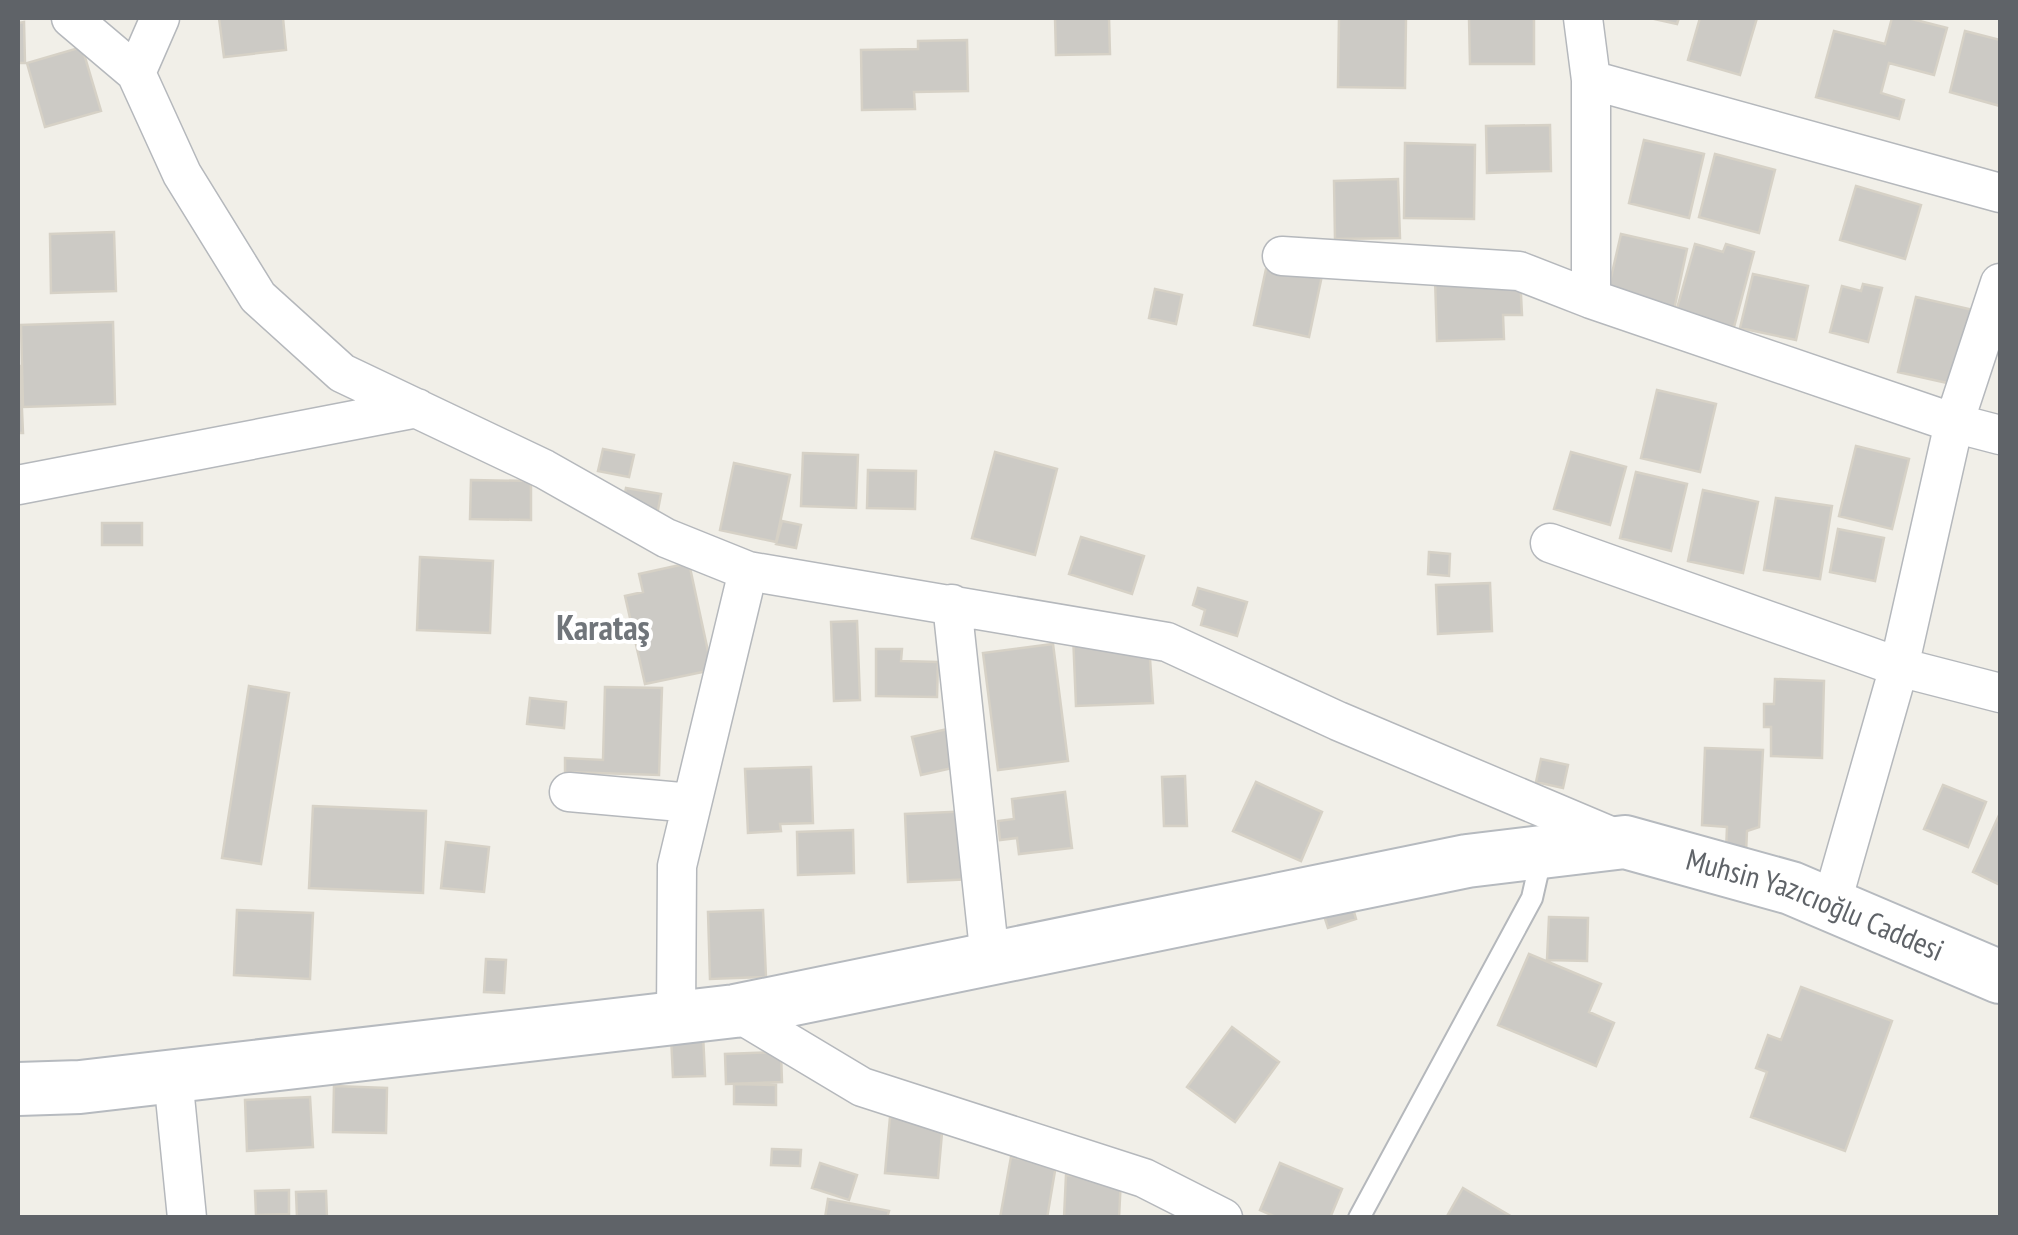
<svg xmlns="http://www.w3.org/2000/svg" width="2018" height="1235" font-family="'PT Sans Narrow',sans-serif">
	<style>
		.building { fill: #cccac5; stroke: #d6d1c6; stroke-width: 2.5 }
		.lines { fill: none; stroke-linecap: round; stroke-linejoin: round }
		.lane-casing { stroke: #b5b8bc; stroke-width: 24 }
		.street-casing { stroke: #b5b8bc; stroke-width: 41 }
		.secondary-casing { stroke: #b6babf; stroke-width: 56 }
		.lane { stroke: #fff; stroke-width: 20 }
		.street { stroke: #fff; stroke-width: 38 }
		.secondary { stroke: #fff; stroke-width: 52 }
		.labels { text-anchor: middle; stroke-width: 8; stroke-linejoin: round; paint-order: stroke }
		.street-label { font-size: 30px; fill: #5f6368; stroke: #fff }
		.quarter-label { font-size: 35px; font-weight: bold; fill: #70757a; stroke: #fff }
	</style>
	<rect width="100%" height="100%" fill="#f1efe8"/>
	<path class="building" d="M219 18H283L286 50 224 57Z
		M1055 18H1109L1110 54 1056 55Z
		M1339 18H1406L1405 88 1338 87Z
		M1469 18H1534V64H1470Z
		M1650 18H1679L1677 24Z
		M1700 18H1757L1740 75 1688 60Z
		M1892 18H1908L1947 28 1934 75 1889 63 1881 93 1904 100 1899 119 1816 97 1834 31 1885 44Z
		M24 22 25 63H18V23Z
		M1965 31 2000 40V106L1950 92Z
		M967 40 968 91 914 92 915 109 862 110 861 50 918 49V41Z
		M82 47 101 111 45 127 27 63Z
		M1550 125 1551 171 1487 173 1486 126Z
		M1644 140 1704 154 1689 218 1629 203Z
		M1405 143 1475 145 1474 219 1404 218Z
		M1715 154 1775 170 1759 233 1699 217Z
		M1398 179 1400 238 1335 239 1334 181Z
		M1856 186 1921 205 1905 259 1840 240Z
		M114 232 116 291 51 293 50 234Z
		M1621 234 1687 249 1674 310 1607 295Z
		M1695 244 1723 252 1726 244 1754 252 1734 327 1676 312Z
		M1324 266 1309 337 1254 325 1266 269Z
		M1753 274 1808 286 1796 340 1740 328Z
		M1520 275 1522 315H1503L1504 339 1437 341 1435 278Z
		M1863 284 1882 288 1868 342 1830 332 1842 286 1861 291Z
		M1155 289 1182 295 1176 324 1149 318Z
		M1916 297 1973 310 1956 385 1898 372Z
		M113 322 115 404 23 407 21 325Z
		M18 366H20L23 433H18Z
		M1657 390 1716 404 1700 472 1641 458Z
		M1856 446 1909 459 1892 529 1839 516Z
		M603 449 634 455 629 477 598 471Z
		M995 452 1057 469 1035 555 972 538Z
		M1571 452 1626 467 1610 525 1554 509Z
		M803 453 858 455 856 508 801 506Z
		M734 463 790 475 776 542 720 530Z
		M868 470 916 471 915 509 867 508Z
		M1636 472 1687 484 1671 551 1620 538Z
		M471 480 531 481V520L470 519Z
		M626 488 661 494 657 515 622 508Z
		M1703 490 1758 502 1743 573 1688 561Z
		M1776 498 1832 506 1820 579 1764 570Z
		M782 521 801 525 796 548 776 544Z
		M102 523H142V545H102Z
		M1838 529 1884 538 1875 581 1830 572Z
		M1081 537 1144 556 1132 594 1069 574Z
		M1429 552 1450 554 1449 576 1428 574Z
		M420 557 493 561 490 633 417 630Z
		M689 563 712 670 645 684 625 596 643 592 639 574Z
		M1490 583 1492 631 1438 634 1436 585Z
		M1198 588 1247 602 1237 636 1201 625 1205 610 1193 605Z
		M857 621 860 700 834 701 831 622Z
		M1073 634 1149 644 1153 703 1076 706Z
		M1053 644 1068 761 998 770 983 653Z
		M876 649H902L901 661 938 662 937 697 876 696Z
		M1775 679 1824 681 1822 758 1771 756V727H1764V704H1774Z
		M249 686 289 693 261 864 222 858Z
		M605 687 662 688 659 775 565 772V758L603 760Z
		M530 698 566 702 564 728 527 724Z
		M952 728 961 766 921 775 912 737Z
		M1705 748 1763 750 1759 827 1747 831 1746 853 1726 852 1727 827 1702 825Z
		M1541 759 1568 765 1563 788 1536 782Z
		M811 767 813 823 780 824 781 831 748 833 745 769Z
		M1185 776 1187 826H1164L1162 777Z
		M1256 782 1322 812 1301 861 1233 831Z
		M1943 785 1986 802 1968 847 1924 829Z
		M1065 792 1072 848 1019 854 1017 838 1000 840 998 821 1014 819 1012 799Z
		M313 806 426 811 423 893 309 888Z
		M972 811 975 879 908 882 905 814Z
		M2000 813V885L1973 872Z
		M853 830 854 873 798 875 797 832Z
		M446 842 489 847 484 892 441 888Z
		M1347 887 1356 919 1328 928 1318 897Z
		M237 910 313 913 310 979 234 975Z
		M763 910 766 977 710 979 708 912Z
		M1549 917 1588 918 1587 961 1547 960Z
		M1529 954 1601 984 1589 1012 1614 1023 1596 1066 1498 1025Z
		M486 959 506 960 504 993 484 992Z
		M1801 987 1892 1021 1845 1151 1751 1117 1767 1072 1756 1068 1768 1035 1781 1040Z
		M1232 1027 1279 1062 1235 1122 1187 1087Z
		M703 1034 705 1076 673 1077 671 1036Z
		M781 1052 782 1082 726 1084 725 1054Z
		M734 1084 776 1085V1105L734 1104Z
		M334 1086 387 1088 386 1133 333 1132Z
		M310 1097 313 1147 247 1151 245 1100Z
		M890 1117 943 1122 938 1178 885 1173Z
		M772 1149 801 1150 800 1166 771 1165Z
		M1011 1157 1056 1165 1047 1218H1000Z
		M820 1163 857 1175 849 1200 812 1188Z
		M1280 1163 1342 1189 1330 1218H1278L1260 1210Z
		M1066 1175 1121 1178 1119 1218H1064Z
		M1463 1188 1514 1218H1446Z
		M289 1190V1214L256 1215 255 1191Z
		M326 1191 327 1218H297L296 1192Z
		M828 1199 889 1211 887 1218H825Z"/>
	<g class="lines">
		<g class="lane-casing">
			<path id="lane" d="M1359 1218 1532 898 1542 854"/>
		</g>
		<g class="street-casing">
			<path id="street" d="M71 18 136 73 182 174 258 297 342 373 544 469 666 538 748 571 1167 642 1338 721 1622 841
				M1583 18 1591 80V299
				M136 73 160 18
				M1591 80 2000 193
				M1282 256 1519 271 1591 299 1954 423 2000 435
				M18 485 417 408
				M1550 543 1899 667 2000 693
				M952 604 990 959
				M569 792 692 803
				M1831 905 1899 667 1954 423 2000 283
				M735 1011 862 1087 1144 1178 1223 1218
				M676 1018 677 866 748 571
				M173 1077 187 1218"/>
		</g>
		<g class="secondary-casing">
			<g id="secondary">
				<path id="s1" d="M18 1089 80 1087 735 1011 1467 861 1625 842 1791 888 2000 977"/>
			</g>
		</g>
		<use href="#lane" class="lane"/>
		<use href="#street" class="street"/>
		<use href="#secondary" class="secondary"/>
	</g>
	<g class="labels">
		<g class="street-label">
			<text dy="10" stroke="none"><textPath href="#s1" startOffset="1828">Muhsin Yazıcıoğlu Caddesi</textPath></text>
		</g>
		<g class="quarter-label">
			<text x="603" y="640">Karataş</text>
		</g>
	</g>
	<rect width="2018" height="1235" fill="none" stroke="#5f6368" stroke-width="40"/>
</svg>
